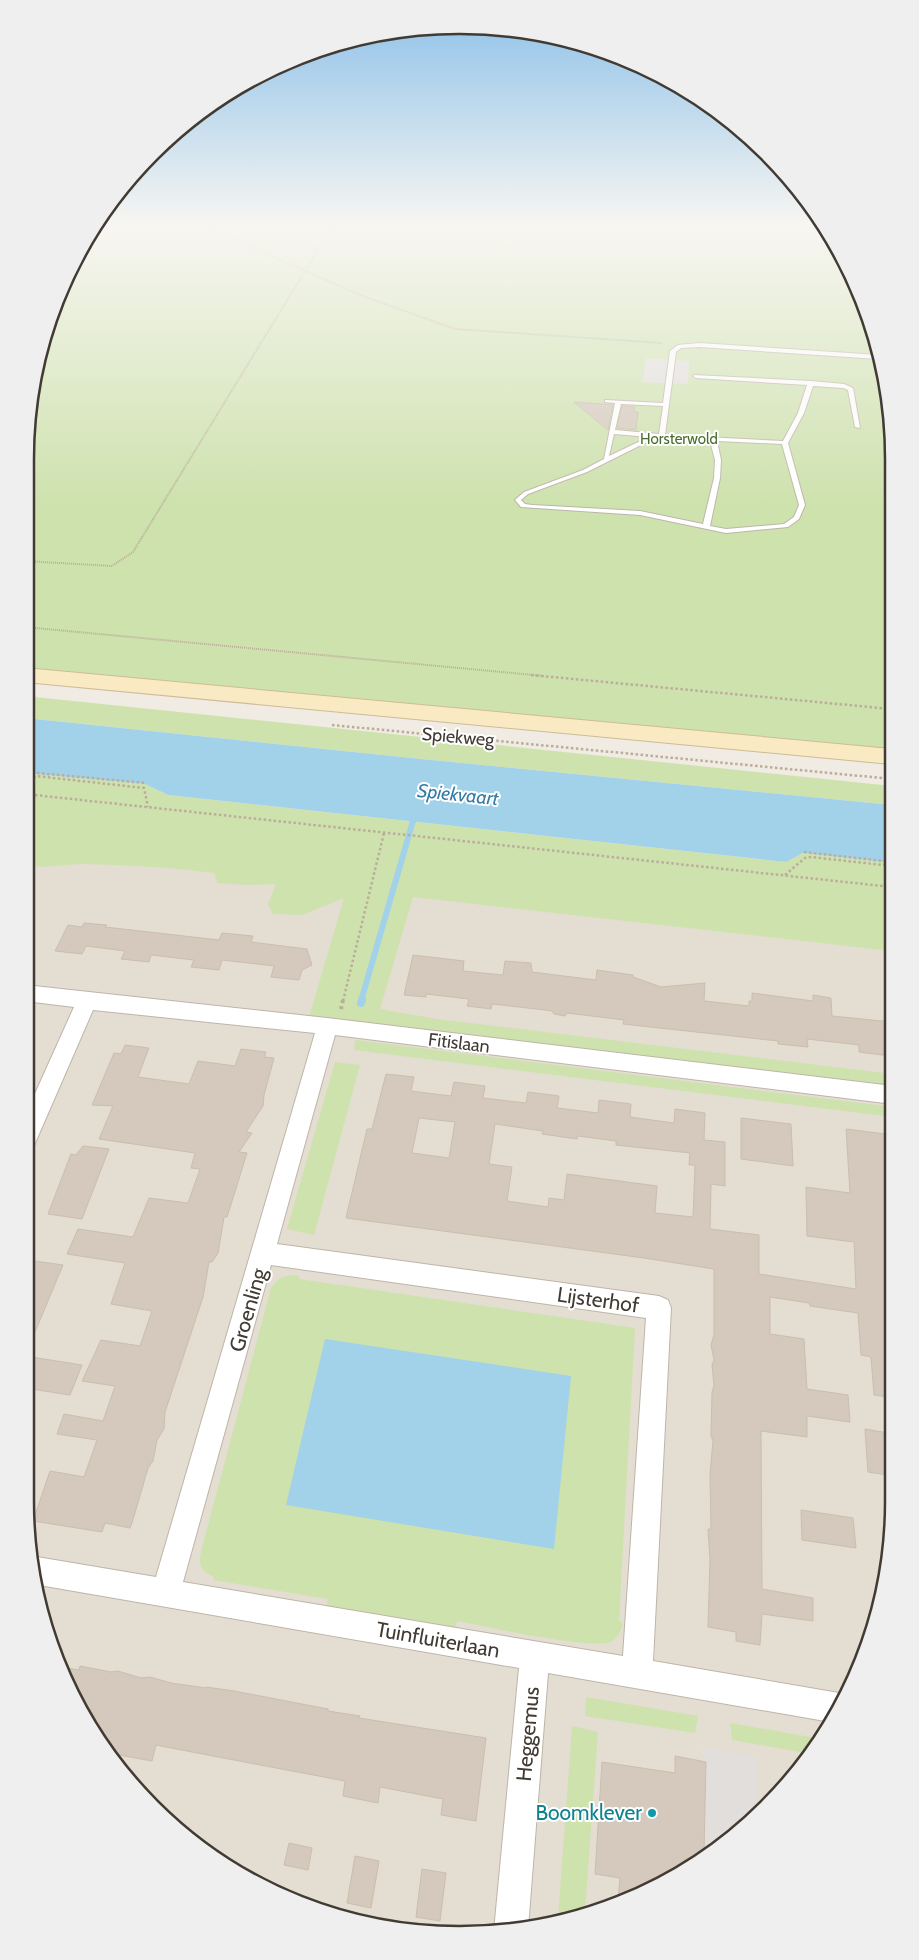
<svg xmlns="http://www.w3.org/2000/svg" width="919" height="1960" font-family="Cabin,sans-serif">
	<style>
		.residential { fill: #e4ddd1 }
		.green { fill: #cee2ae }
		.parking { fill: #e1dedb }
		.water { fill: #a2d1ea }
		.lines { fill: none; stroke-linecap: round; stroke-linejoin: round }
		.stream-far1 { stroke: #a2d1ea; stroke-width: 6 }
		.stream { stroke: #a2d1ea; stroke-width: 8 }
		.building { fill: #d4c9bc; stroke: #cbbead; fill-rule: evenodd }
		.service-casing { stroke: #beb5a9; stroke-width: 2 }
		.minor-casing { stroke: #beb5a9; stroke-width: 2 }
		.secondary-casing { stroke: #cdbc96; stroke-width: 2 }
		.path-far2 { stroke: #bbad99; stroke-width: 2; stroke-dasharray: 1 1; stroke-linecap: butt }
		.path-far1 { stroke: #bbad99; stroke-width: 2.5; stroke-dasharray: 2.5 2.5; stroke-linecap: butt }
		.path { stroke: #bbad99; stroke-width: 4; stroke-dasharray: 3 3; stroke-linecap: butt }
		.service { fill: #fff; fill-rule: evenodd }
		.minor { fill: #fff; fill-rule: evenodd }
		.secondary { fill: #faeac3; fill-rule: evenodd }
		.culture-dot { fill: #0f9aa8; stroke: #fff; stroke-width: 2 }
		.labels { text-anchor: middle; stroke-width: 4; stroke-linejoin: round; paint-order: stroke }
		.far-park-label { font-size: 15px; fill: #496e2c; stroke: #fff }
		.street-label { font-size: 18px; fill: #413b34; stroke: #fff }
		.water-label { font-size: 19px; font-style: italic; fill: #357ca5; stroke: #fff }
		.near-street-label { font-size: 21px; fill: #413b34; stroke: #fff }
		.near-culture-label { font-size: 21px; fill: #0d838f; stroke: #fff; text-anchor: end }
		.rim { fill: none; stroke: #413b34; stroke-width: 2.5 }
	</style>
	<rect width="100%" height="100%" fill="#f0ebe3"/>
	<path class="residential" d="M25 787 892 873 894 1501 886 1586 861 1667 821 1742 767 1808 652 1890 516 1931 374 1927 242 1877 173 1827 115 1765 48 1640 25 1500Z"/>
	<path class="green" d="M93 227H823L861 293 890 403 891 751 25 668V459L33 374 58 293Z
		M25 696 892 786V805L431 760 25 718Z
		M36 774 145 784 168 795 786 862 803 853 892 863V951L413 897 380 1009 437 1019 893 1074V1089L309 1017 344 898 302 915 273 914 268 904 276 884 246 885 218 883 214 873C170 867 127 865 82 864 63 864 43 870 25 864V776Z
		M355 1040 893 1107V1117L354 1050Z
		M335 1062 360 1065 314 1235 287 1229Z
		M291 1275 299 1276V1279L635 1328 619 1620 623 1624C620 1632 618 1638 610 1642 592 1650 483 1626 457 1621L455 1630 326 1609 328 1599 213 1580 214 1577C194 1568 200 1557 204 1540L271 1288C277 1280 281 1276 291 1275Z
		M586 1697 698 1716 695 1733 585 1716Z
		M730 1723 822 1739 811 1754 732 1740Z
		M572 1726 598 1732 585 1910 558 1919Z"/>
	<path class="parking" d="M646 358 689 361 688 384 642 382Z
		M703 1747 757 1758V1814L700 1856Z"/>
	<path class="water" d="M25 718 431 760 892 805V863L803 853 786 862 168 795 145 784 36 774 25 776Z
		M325 1339 571 1376 554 1549 286 1505Z"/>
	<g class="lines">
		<path class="stream-far1" d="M361 1001 413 821"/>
		<path class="stream" d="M361 1003 362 1000"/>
	</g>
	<path class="building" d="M574 402 613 405 608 430Z
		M622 406 635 407 634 412H638L636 430 617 428Z
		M84 923 107 925 105 927 219 940 222 933 253 936 251 942 307 949 312 965 302 970 299 980 271 977 274 966 222 960 219 970 191 967 194 960 151 955 149 962 121 959 125 951 86 946 82 954 55 951 68 925 82 927Z
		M413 955 464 961 463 971 503 975 505 961 531 963 532 972 596 980 597 970 633 975V977L661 987 705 983 704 1001 749 1006V1001H752V993L813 1001V995L831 998 832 1016 892 1022V1044H889L890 1056 859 1052V1045L807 1039 808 1047 778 1044V1041L623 1024 624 1020 567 1013 565 1016 554 1014 552 1011 545 1010 492 1004 491 1009 467 1006 469 999 426 994V997L404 995Z
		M125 1045 149 1048 138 1077 189 1084 198 1061 235 1066 241 1049 266 1052 264 1057 274 1058 264 1095 263 1106 246 1132 252 1133 239 1152 247 1153 228 1214 227 1217H224L218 1253 212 1262H209L203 1297 165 1412 164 1429 157 1440 153 1461 148 1468 132 1523 130 1528 105 1523 102 1532 33 1521 50 1471 84 1477 97 1440 57 1434 64 1414 103 1421 115 1386 82 1381 101 1340 140 1346 152 1311 111 1304 125 1263 67 1254 78 1229 133 1237 149 1198 188 1203 200 1169 191 1168 195 1153 99 1139 113 1106 92 1105 114 1053 121 1054Z
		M386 1074 414 1077 411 1091 451 1096 454 1082 485 1086 483 1098 526 1103 528 1092 559 1096 557 1108 598 1113 599 1100 631 1104 630 1117 674 1123 675 1109 705 1113 704 1140 725 1142V1186L711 1184 710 1229 759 1235V1274L856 1289 854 1242 807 1236 806 1187 850 1193 846 1129 885 1134V1137L890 1138 893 1191H888L893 1226 894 1398 874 1395 871 1357 861 1355 858 1313 810 1306 809 1303 770 1297V1334L804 1339 807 1389 848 1395 850 1422 807 1416V1437L761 1431 762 1589 813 1598V1621L762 1614 760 1645 736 1641V1632L708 1627 710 1560 708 1529H711L710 1474 713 1441 711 1436 712 1392 714 1386 712 1365 714 1360 711 1345 714 1335V1269L644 1258 346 1218 367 1129H372ZM419 1118 455 1122 449 1158 412 1153ZM495 1124 543 1131 542 1134 577 1139 578 1136 616 1141V1145L690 1153 689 1165H695L693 1217 655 1213 657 1186 567 1174 564 1200 549 1198 548 1207 507 1201 512 1167 489 1164Z
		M741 1118 791 1124 793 1166 741 1159Z
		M83 1146 109 1149 82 1219 48 1214 71 1154 76 1155Z
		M35 1261 63 1265 25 1356V1275Z
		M25 1356 82 1365 70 1395 25 1388Z
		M865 1429 894 1434V1476L868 1472Z
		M801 1510 853 1518 856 1548 802 1540Z
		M80 1666 111 1672 118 1671 141 1678 150 1677 171 1683 206 1688V1687L234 1691 328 1709V1711L360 1716 359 1718 486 1738 476 1821 441 1815 443 1799 380 1787 378 1803 343 1796 345 1781 218 1757 156 1745 152 1761 108 1753 62 1667 79 1670Z
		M675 1756 706 1762 704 1853 652 1890 618 1900 620 1878 595 1874 602 1762 675 1773Z
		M289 1843 312 1848 308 1870 284 1865Z
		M355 1856 379 1861 371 1908 347 1903Z
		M422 1869 446 1873 440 1921 416 1917Z"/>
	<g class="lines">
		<g class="service-casing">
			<path id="service" d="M699 343 878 355V359L699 347 681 348 676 352 665 435 783 441 798 413 807 385 696 378 693 376 694 375 811 381 844 384 853 388 860 428 855 427 848 390 843 388 813 386 804 413 788 443 805 505 799 519 788 527 726 533 640 515 521 507 515 500 524 492 583 470 604 459 615 403 605 402V400L663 403 670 351 678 345ZM621 404 663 406 659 434 615 430ZM614 434 649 437 609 456ZM661 438 710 441 715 460 714 478 703 524 640 511 532 505 525 504 521 500 528 494 587 472 651 440ZM717 441 782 444 799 505 794 517 784 524 726 529 710 526 720 478 721 460Z"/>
		</g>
		<g class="minor-casing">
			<path id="minor" d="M25 985 327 1018 893 1086V1104L335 1035 277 1244 659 1296 668 1300 671 1308 653 1661 839 1693 846 1696 831 1722 548 1673 528 1928 516 1931H494L519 1668 39 1585 34 1558 37 1557 156 1577 315 1033 93 1010 36 1141 33 1148 25 1150V1116L74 1007 25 1001ZM271 1265 646 1318 623 1656 183 1582Z"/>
		</g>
		<g class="secondary-casing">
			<path id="secondary" d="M25 668 891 749V764L25 682Z"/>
		</g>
		<path class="path-far2" d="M206 227 360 295 455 329 662 343
			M25 561 112 566 133 552 332 227
			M25 627 544 676"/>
		<path class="path-far1" d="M531 675 891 709
			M332 725 892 779
			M37 773 146 783
			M25 783 36 776 144 788 148 807
			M25 794 892 887
			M804 852 892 862
			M785 875 805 858 811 857 892 866
			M343 1001 384 833"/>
		<path class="path" d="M341 1009 343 1000"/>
		<use href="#service" class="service"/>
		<use href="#minor" class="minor"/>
		<use href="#secondary" class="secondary"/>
	</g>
	<linearGradient id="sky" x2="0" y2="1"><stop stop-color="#8cc0e9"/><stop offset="0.45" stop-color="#f8f6f2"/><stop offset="1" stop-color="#f8f6f2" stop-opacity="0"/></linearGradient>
	<rect width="919" height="502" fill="url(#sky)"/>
	<circle class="culture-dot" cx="652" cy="1813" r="5"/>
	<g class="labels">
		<g class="far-park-label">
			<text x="679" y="444">Horsterwold</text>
		</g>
		<g class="street-label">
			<text transform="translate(458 737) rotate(5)" y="6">Spiekweg</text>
			<text transform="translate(459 1043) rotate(7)" y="6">Fitislaan</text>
		</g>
		<g class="water-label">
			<text transform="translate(458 794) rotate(6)" y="7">Spiekvaart</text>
		</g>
		<g class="near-street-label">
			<text transform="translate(598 1300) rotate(8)" y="7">Lijsterhof</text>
			<text transform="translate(248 1310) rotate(-74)" y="7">Groenling</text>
			<text transform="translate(438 1640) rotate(10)" y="7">Tuinfluiterlaan</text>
			<text transform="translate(528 1734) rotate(-85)" y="7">Heggemus</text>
		</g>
		<g class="near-culture-label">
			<text x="642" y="1820">Boomklever</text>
		</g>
	</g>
	<path d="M0 0H919V1960H0ZM459 34H460A425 425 0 0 1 885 459V1501A425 425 0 0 1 460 1926H459A425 425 0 0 1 34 1501V459A425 425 0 0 1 459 34Z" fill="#f0efef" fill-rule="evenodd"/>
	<path class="rim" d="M459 34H460A425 425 0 0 1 885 459V1501A425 425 0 0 1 460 1926H459A425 425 0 0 1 34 1501V459A425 425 0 0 1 459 34Z"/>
</svg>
